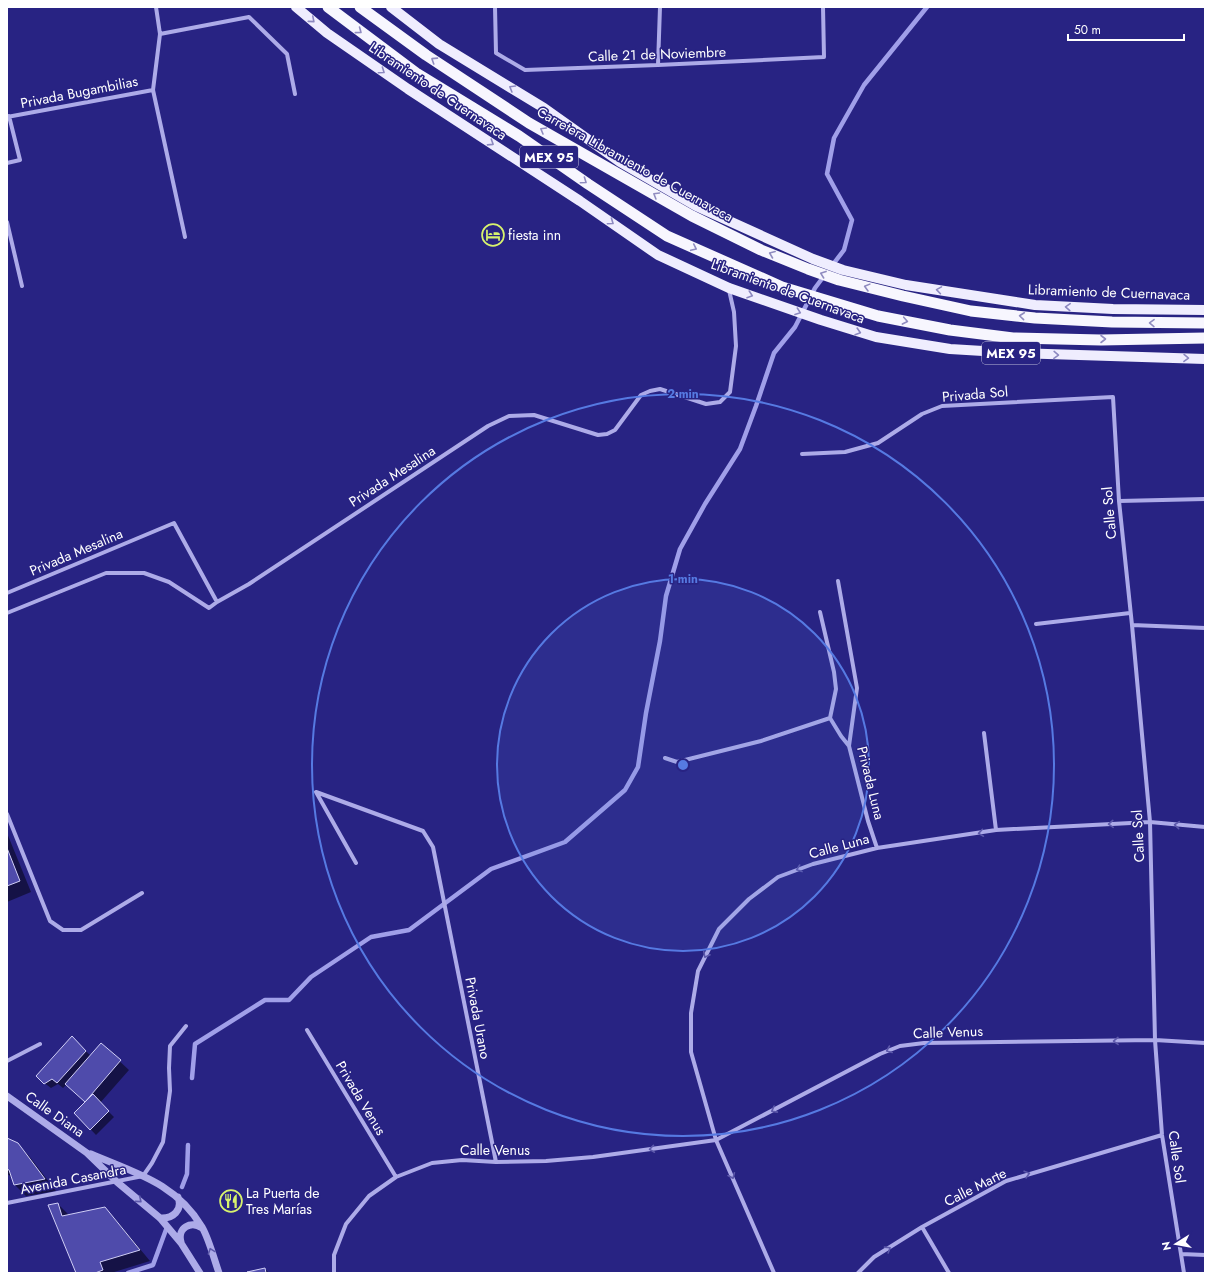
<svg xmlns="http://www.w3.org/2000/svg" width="1212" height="1280" font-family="Jost,sans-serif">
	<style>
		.shadow { fill: #0007 }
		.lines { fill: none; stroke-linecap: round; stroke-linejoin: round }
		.stream { stroke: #a09fe9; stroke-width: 4.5 }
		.building { fill: #4f4bab; stroke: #d0cef6 }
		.minor { stroke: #adabe8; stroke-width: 4 }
		.tertiary { stroke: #adabe8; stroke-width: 7 }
		.primary { stroke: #efedfe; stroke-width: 10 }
		.trunk { stroke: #f7f6fe; stroke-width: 11 }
		.oneway { stroke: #8c88c0 }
		.oneway2 { stroke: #908cc0 }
		.oneway3 { stroke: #5d59ab }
		.ring { fill: none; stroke: #567ae2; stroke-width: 2 }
		.labels { text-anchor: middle; stroke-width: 3; stroke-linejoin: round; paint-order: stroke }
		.shield { fill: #282383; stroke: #bebdda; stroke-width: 1 }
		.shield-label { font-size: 13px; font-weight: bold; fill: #fff }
		.street-label { font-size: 14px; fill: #fff; stroke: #282383 }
		.poi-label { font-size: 14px; fill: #fff; stroke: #282383; text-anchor: start }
		.centre { fill: #567ae2; stroke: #282383; stroke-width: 2 }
		.ring-label { font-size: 12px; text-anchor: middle; font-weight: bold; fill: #567ae2; stroke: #282383; stroke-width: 3; stroke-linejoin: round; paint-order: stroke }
	</style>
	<rect width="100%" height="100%" fill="#282383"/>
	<path class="shadow" d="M7 833 31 892 7 902Z
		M72 1038 91 1056 101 1044 129 1070 100 1103 114 1117 96 1135 75 1113 86 1102 67 1084 63 1088 58 1084 51 1088 43 1082Z
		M7 1139 17 1144 29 1156 56 1191 26 1196 15 1185 12 1177 7 1174Z
		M58 1204 69 1215 105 1208 116 1220 150 1261 111 1273H77Z
		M265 1269 269 1273H248Z"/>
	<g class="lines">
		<path class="stream" d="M831 267 844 250 852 220 827 174 834 138 864 85 927 7
			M192 1078 195 1044 265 1000H289L311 977 371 937 409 930 491 869 565 842 625 790 638 767 646 713 660 641 666 596 680 549 705 504 740 449 756 406 774 353 795 327 815 288 824 276
			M182 1187 187 1174 188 1145
			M128 1273 153 1265 167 1227"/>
	</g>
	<path class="building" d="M7 848 20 881 7 886Z
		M72 1036 86 1051 57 1083 52 1079 44 1084 36 1076Z
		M101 1043 121 1060 85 1102 65 1084Z
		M93 1094 109 1111 90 1130 74 1113Z
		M7 1138 18 1143 45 1179 14 1185 9 1170 7 1169Z
		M58 1203 62 1216 105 1207 140 1250 100 1262 103 1270 95 1273H76L48 1205Z
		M265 1268 266 1273 247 1272Z"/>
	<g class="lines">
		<path class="minor" d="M156 7 160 34 153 90 185 237
			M495 7 496 53 525 70 658 65 824 57 823 7
			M160 34 249 17 287 54 295 94
			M658 65 660 7
			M7 117 153 90
			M7 163 20 160 9 116
			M7 222 22 286
			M802 454 845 452 878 443 922 414 942 406 1113 397 1119 501 1132 625 1150 822 1155 1040 1162 1135 1184 1273
			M1119 501 1205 499
			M838 581 857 688 849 746 868 821 877 848
			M7 593 174 523 217 602 249 584 488 426 509 416 534 415 598 435 607 434 615 430 641 395 650 391 660 389 706 404 720 402 730 392 736 346 734 312 729 290
			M820 612 834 672 836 689 830 718
			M7 613 106 573H144L169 582 209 608 217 602
			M1036 624 1130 613
			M1132 625 1205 628
			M984 733 996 830
			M665 758 677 762 761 741 830 718 841 736 849 746
			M7 814 50 921 63 930H81L142 893
			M356 863 316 792 423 831 433 847 496 1162
			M307 1030 396 1177
			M7 1061 40 1044
			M7 1203 143 1176 152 1163 163 1142 170 1091 169 1068 170 1046 186 1026
			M922 1227 949 1273
			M1181 1254 1205 1255
			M334 1273V1255L346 1224 369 1196 396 1177 432 1163 462 1160 496 1162 546 1161 593 1157 716 1140 880 1054 900 1046 924 1043 1155 1040 1205 1043
			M774 1273 716 1140 691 1052V1013L698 971 719 929 749 899 778 877 813 864 877 848 996 830 1150 822 1205 827
			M858 1273 874 1257 922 1227 1006 1181 1162 1135"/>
		<path class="tertiary" d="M7 1096 87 1153 117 1182 160 1218 181 1243 200 1273
			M91 1154C135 1173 176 1183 202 1227 209 1239 214 1259 219 1273
			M160 1218C173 1219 183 1210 178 1197
			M181 1242C177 1228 191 1220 202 1228"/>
		<path class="primary" d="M296 7 327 33 408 89 580 201 658 255 729 288 821 320 876 337 950 349 1016 353 1205 359
			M391 7 439 44 544 108 620 162 696 206 813 259 843 270 906 285 1035 305 1113 309 1205 310"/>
		<path class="trunk" d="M328 7 416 73 519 136 588 184 667 236 782 287 878 316 950 330 1013 338 1101 340 1205 338
			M360 7 426 55 529 123 692 216 761 250 808 269 839 280 903 296 971 311 1035 318 1112 322 1205 323"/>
	</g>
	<defs><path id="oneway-chevron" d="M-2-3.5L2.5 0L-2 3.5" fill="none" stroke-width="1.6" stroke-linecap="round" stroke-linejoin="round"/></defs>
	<g class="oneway">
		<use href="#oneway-chevron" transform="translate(312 20) rotate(41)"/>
		<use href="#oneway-chevron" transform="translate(382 71) rotate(35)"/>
		<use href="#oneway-chevron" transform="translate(512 88) rotate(-149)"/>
		<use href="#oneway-chevron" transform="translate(491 143) rotate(33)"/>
		<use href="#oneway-chevron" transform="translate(611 222) rotate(35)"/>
		<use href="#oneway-chevron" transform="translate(939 290) rotate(-171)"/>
		<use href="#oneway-chevron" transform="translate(750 295) rotate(19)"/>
		<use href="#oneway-chevron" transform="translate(1068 307) rotate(-177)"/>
		<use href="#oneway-chevron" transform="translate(798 312) rotate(20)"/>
		<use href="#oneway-chevron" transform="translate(858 332) rotate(17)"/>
		<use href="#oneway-chevron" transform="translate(1056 355) rotate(2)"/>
		<use href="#oneway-chevron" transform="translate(1186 358) rotate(1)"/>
	</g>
	<g class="oneway2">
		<use href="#oneway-chevron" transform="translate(359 31) rotate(37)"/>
		<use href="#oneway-chevron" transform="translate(434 60) rotate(-147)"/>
		<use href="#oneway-chevron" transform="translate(543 130) rotate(-150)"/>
		<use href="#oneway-chevron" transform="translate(584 181) rotate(35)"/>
		<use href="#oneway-chevron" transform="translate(656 195) rotate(-149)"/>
		<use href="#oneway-chevron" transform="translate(694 248) rotate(25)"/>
		<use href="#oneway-chevron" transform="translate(772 254) rotate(-158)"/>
		<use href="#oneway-chevron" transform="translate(823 274) rotate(-160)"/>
		<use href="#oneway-chevron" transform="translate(867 287) rotate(-165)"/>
		<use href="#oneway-chevron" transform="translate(1022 316) rotate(-174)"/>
		<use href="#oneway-chevron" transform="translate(905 321) rotate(11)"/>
		<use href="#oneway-chevron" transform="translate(1152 323) rotate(-179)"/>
		<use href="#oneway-chevron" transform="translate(1103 339)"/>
	</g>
	<g class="oneway3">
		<use href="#oneway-chevron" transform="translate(1111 824) rotate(177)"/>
		<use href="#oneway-chevron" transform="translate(1177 825) rotate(-175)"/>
		<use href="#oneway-chevron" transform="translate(981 833) rotate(172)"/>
		<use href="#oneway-chevron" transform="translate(799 869) rotate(160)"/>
		<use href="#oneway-chevron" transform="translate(706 955) rotate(117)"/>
		<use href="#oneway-chevron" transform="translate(1116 1041) rotate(179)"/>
		<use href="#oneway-chevron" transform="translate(889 1050) rotate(157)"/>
		<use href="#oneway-chevron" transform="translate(774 1110) rotate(152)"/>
		<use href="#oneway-chevron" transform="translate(652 1149) rotate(172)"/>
		<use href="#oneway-chevron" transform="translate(1027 1174) rotate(-16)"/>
		<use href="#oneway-chevron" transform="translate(732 1176) rotate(67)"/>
		<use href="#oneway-chevron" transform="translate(139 1200) rotate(40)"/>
		<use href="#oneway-chevron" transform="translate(888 1249) rotate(-32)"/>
		<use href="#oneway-chevron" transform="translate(211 1251) rotate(-110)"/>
	</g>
	<circle cx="683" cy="765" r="186" fill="#567ae2" fill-opacity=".12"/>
	<g class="ring">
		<circle cx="683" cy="765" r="186"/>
		<circle cx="683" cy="765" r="371"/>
	</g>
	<defs>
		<g id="hotel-ring" transform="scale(1.15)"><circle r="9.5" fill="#282383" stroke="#d8f36d" stroke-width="1.5"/><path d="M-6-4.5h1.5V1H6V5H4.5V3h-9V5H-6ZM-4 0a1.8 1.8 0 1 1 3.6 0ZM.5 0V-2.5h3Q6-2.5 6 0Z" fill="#d8f36d"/></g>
		<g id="restaurant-ring" transform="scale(1.15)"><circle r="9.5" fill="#282383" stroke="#d8f36d" stroke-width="1.5"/><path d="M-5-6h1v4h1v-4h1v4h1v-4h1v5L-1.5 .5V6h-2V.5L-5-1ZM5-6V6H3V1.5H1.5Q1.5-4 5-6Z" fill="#d8f36d"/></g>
	</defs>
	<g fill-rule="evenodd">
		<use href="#hotel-ring" x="493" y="235"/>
		<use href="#restaurant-ring" x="231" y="1201"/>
	</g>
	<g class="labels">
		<g class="shield">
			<rect x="520" y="146" width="58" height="22" rx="3"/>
			<rect x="982" y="342" width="58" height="22" rx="3"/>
		</g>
		<g class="shield-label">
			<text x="549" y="162">MEX 95</text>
			<text x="1011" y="358">MEX 95</text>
		</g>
		<g class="street-label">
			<text transform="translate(657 54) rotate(-2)" y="5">Calle 21 de Noviembre</text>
			<text transform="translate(438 91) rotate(34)" y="5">Libramiento de Cuernavaca</text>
			<text transform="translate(79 92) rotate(-11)" y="5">Privada Bugambilias</text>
			<text transform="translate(635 164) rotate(29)" y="5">Carretera Libramiento de Cuernavaca</text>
			<text transform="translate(788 291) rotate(20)" y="5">Libramiento de Cuernavaca</text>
			<text transform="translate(1109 292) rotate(2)" y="5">Libramiento de Cuernavaca</text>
			<text transform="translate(975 394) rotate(-5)" y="5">Privada Sol</text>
			<text transform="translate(392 476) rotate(-33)" y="5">Privada Mesalina</text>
			<text transform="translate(1109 513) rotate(-95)" y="5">Calle Sol</text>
			<text transform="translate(76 552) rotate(-23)" y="5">Privada Mesalina</text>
			<text transform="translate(871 783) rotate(76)" y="5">Privada Luna</text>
			<text transform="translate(1138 836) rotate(-93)" y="5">Calle Sol</text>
			<text transform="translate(839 846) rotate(-15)" y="5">Calle Luna</text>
			<text transform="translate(478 1018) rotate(79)" y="5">Privada Urano</text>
			<text transform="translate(948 1032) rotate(-2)" y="5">Calle Venus</text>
			<text transform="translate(361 1098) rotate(59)" y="5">Privada Venus</text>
			<text transform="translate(55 1114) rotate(35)" y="5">Calle Diana</text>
			<text x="495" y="1155">Calle Venus</text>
			<text transform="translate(1177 1157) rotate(82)" y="5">Calle Sol</text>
			<text transform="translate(73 1179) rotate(-11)" y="5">Avenida Casandra</text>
			<text transform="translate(975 1187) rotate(-27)" y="5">Calle Marte</text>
		</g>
		<g class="poi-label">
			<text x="508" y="240">fiesta inn</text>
			<text x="246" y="1198">La Puerta de<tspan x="246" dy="16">Tres Marías</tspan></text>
		</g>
	</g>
	<circle cx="683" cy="765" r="6" class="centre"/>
	<g class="ring-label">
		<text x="683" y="398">2 min</text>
		<text x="683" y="583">1 min</text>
	</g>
	<rect width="1212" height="1280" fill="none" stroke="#ffffff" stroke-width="16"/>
	<g transform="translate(1176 1244) rotate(259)" stroke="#282383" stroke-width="3" paint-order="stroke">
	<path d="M0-3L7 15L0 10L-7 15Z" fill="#ffffff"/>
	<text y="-6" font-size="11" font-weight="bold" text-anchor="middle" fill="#ffffff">N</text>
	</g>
	<path d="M1068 34v6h116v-6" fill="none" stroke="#ffffff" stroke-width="2"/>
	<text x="1074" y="34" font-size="12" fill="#ffffff" stroke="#282383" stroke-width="3" paint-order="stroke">50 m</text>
</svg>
